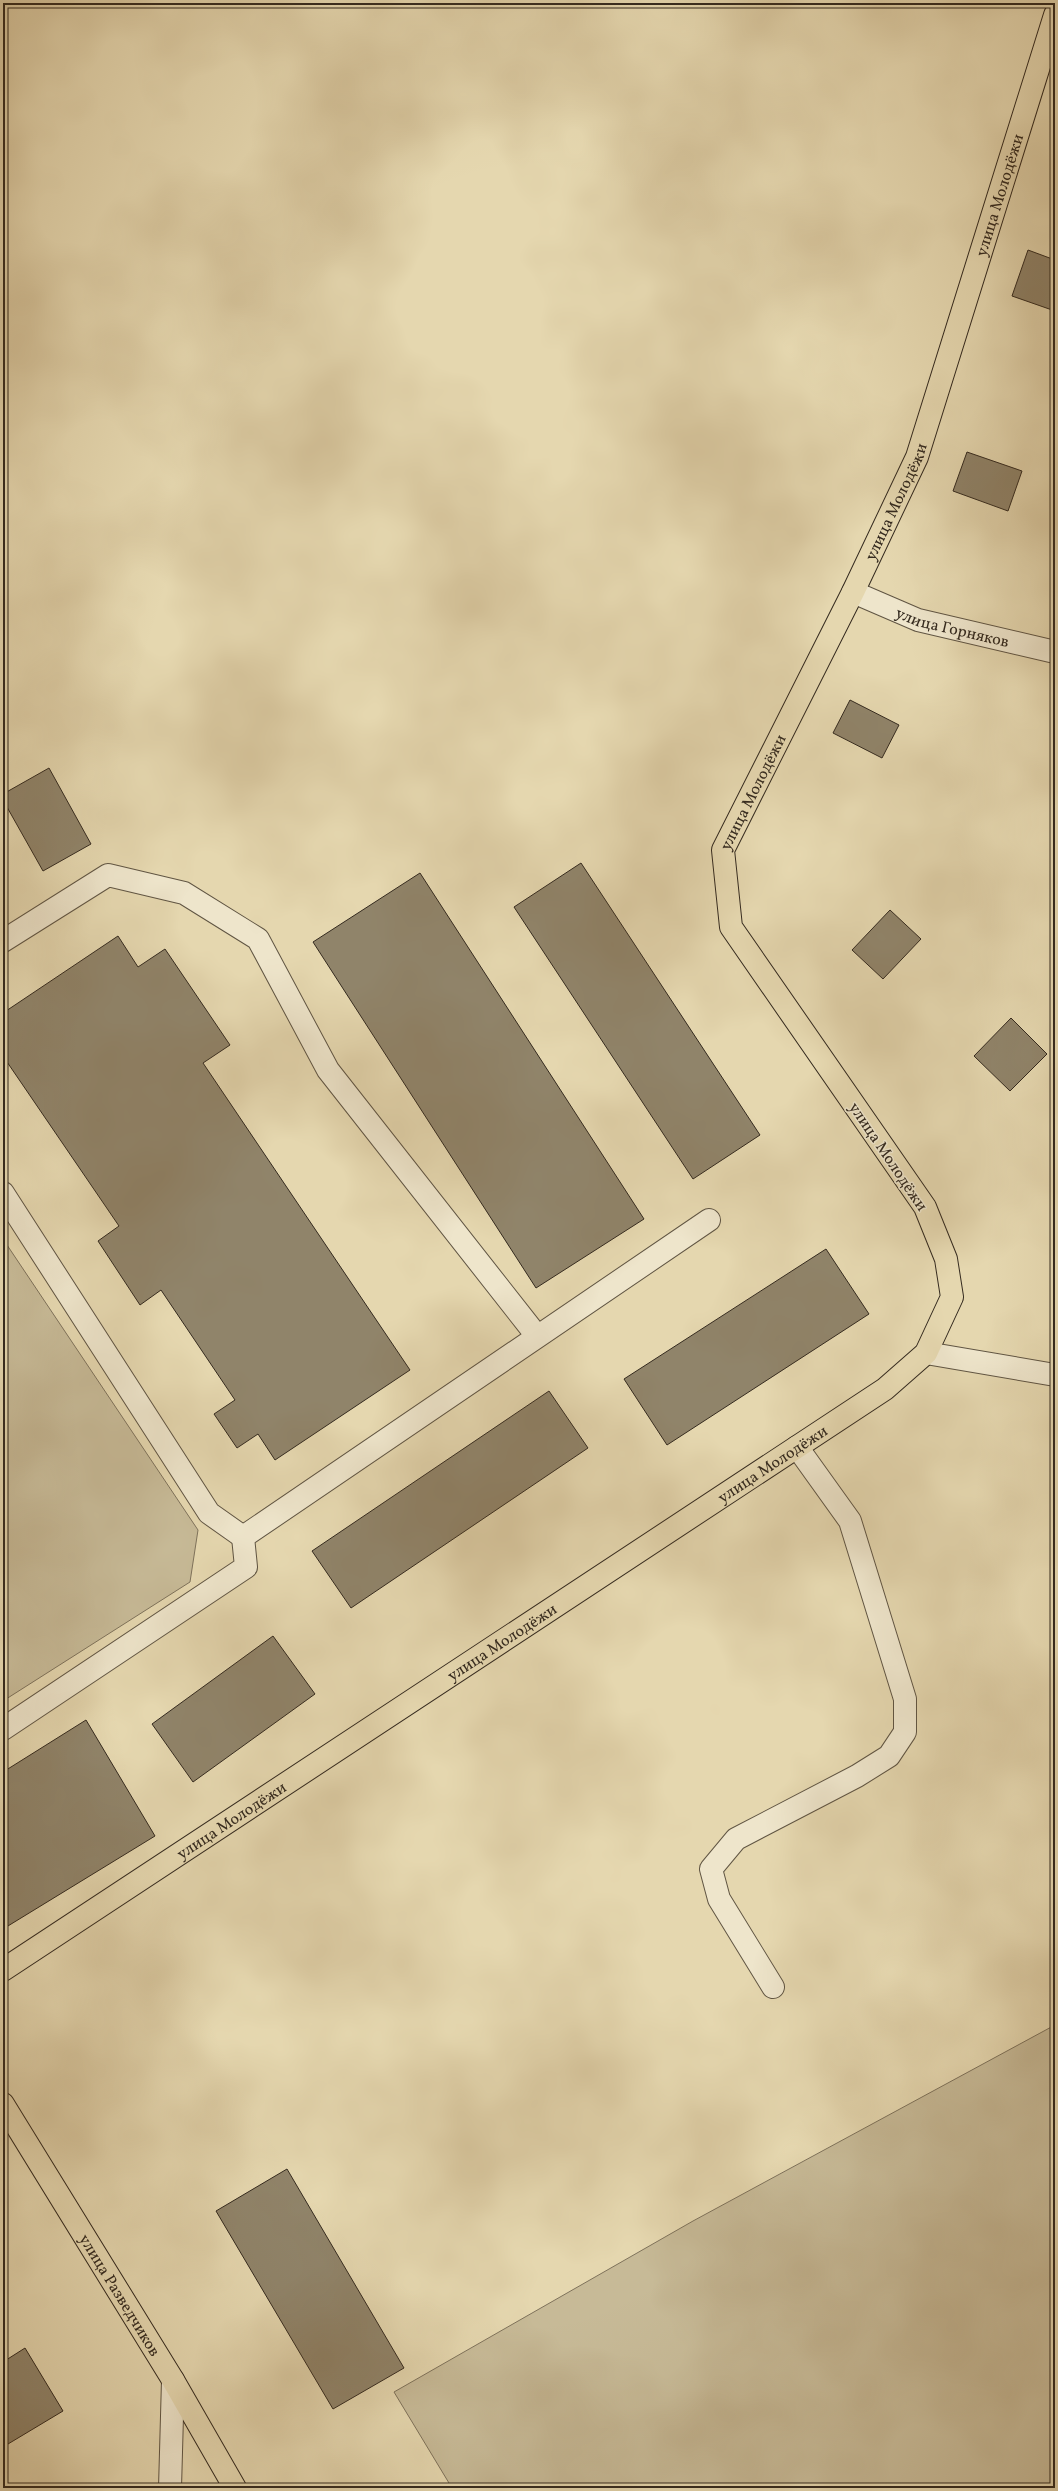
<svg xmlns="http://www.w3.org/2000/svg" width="1058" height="2491" font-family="Vollkorn,serif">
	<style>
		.green { fill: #c7ba97; stroke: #7e725b }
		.building { fill: #90846a; stroke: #342a1f }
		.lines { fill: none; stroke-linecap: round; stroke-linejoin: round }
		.minor-casing { stroke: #605543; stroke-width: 24 }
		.major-casing { stroke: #342a1f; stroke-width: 24 }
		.minor { stroke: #eee5cb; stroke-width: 22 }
		.major { stroke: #e5d7af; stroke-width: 22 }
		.labels { text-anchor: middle; stroke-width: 3; stroke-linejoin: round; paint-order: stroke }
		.street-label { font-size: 16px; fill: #342a1f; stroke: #eee5cb }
	</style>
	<rect width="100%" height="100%" fill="#e5d7af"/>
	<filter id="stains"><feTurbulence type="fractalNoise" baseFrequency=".005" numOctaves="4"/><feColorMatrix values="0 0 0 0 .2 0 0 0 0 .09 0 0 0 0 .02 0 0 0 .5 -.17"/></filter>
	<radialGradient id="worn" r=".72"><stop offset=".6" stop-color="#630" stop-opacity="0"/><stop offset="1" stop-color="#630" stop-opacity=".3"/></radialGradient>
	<path class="green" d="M3 1239 198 1530 190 1582 3 1701Z
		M1055 2025V2488H452L394 2392 693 2221Z"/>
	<path class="building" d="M1028 250 1055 260V311L1012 296Z
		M967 452 1022 471 1008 511 953 491Z
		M850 700 899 725 882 758 833 733Z
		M49 768 91 844 43 871 3 800V794Z
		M581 863 760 1135 693 1179 514 907Z
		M420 873 644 1219 536 1288 313 942Z
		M890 910 921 939 883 979 852 950Z
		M118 936 138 967 165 949 230 1045 203 1063 410 1370 275 1460 258 1434 237 1448 214 1414 235 1400 161 1290 140 1305 98 1241 119 1226 5 1059 3 1060V1013Z
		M1011 1018 1047 1054 1010 1091 974 1056Z
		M826 1249 869 1314 667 1445 624 1379Z
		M549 1391 588 1448 351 1608 312 1551Z
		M273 1636 315 1694 193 1782 152 1724Z
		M86 1720 155 1836 3 1929V1772Z
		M287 2169 404 2368 333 2409 216 2211Z
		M25 2348 63 2411 3 2447V2362Z"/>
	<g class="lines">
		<g class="minor-casing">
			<g id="minor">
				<path id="s1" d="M853 592 918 620 1055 652"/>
				<path d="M3 941 108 875 184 893 258 939 328 1070 537 1336"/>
				<path d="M3 1193 209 1513 243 1537"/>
				<path d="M926 1353 1055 1375"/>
				<path d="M3 1729 246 1567 243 1537 709 1220"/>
				<path d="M773 1987 719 1899 711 1869 736 1839 857 1776 889 1756 905 1732V1699L850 1521 797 1447"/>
				<path d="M170 2488 173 2380"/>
			</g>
		</g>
		<g class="major-casing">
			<g id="major">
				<path id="s2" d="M3 1970 885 1389 926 1353 952 1297 946 1259 925 1207 731 927 723 850 853 592 917 457 1055 15"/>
				<path id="s3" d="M3 2104 173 2380 235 2488"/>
			</g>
		</g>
		<use href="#minor" class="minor"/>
		<use href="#major" class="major"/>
	</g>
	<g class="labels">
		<g class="street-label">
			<text dy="6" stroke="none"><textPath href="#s2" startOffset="2398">улица Молодёжи</textPath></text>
			<text dy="6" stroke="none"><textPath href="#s2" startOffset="2074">улица Молодёжи</textPath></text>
			<text dy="6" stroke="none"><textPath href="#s1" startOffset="106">улица Горняков</textPath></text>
			<text dy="6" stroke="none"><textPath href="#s2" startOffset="1750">улица Молодёжи</textPath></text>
			<text transform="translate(889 1156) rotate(56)" y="6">улица Молодёжи</text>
			<text dy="6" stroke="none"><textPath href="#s2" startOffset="921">улица Молодёжи</textPath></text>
			<text dy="6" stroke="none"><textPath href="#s2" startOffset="597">улица Молодёжи</textPath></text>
			<text dy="6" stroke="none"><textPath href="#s2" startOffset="273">улица Молодёжи</textPath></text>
			<text dy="6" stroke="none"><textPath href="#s3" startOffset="224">улица Разведчиков</textPath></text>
		</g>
	</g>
	<rect width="1058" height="2491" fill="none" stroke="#e5d7af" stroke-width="16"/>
	<rect x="4" y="4" width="1050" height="2483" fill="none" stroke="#342a1f" stroke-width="2"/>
	<rect x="8" y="8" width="1042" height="2475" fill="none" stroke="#342a1f"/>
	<rect width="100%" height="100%" filter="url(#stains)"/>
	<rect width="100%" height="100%" fill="url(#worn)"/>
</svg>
